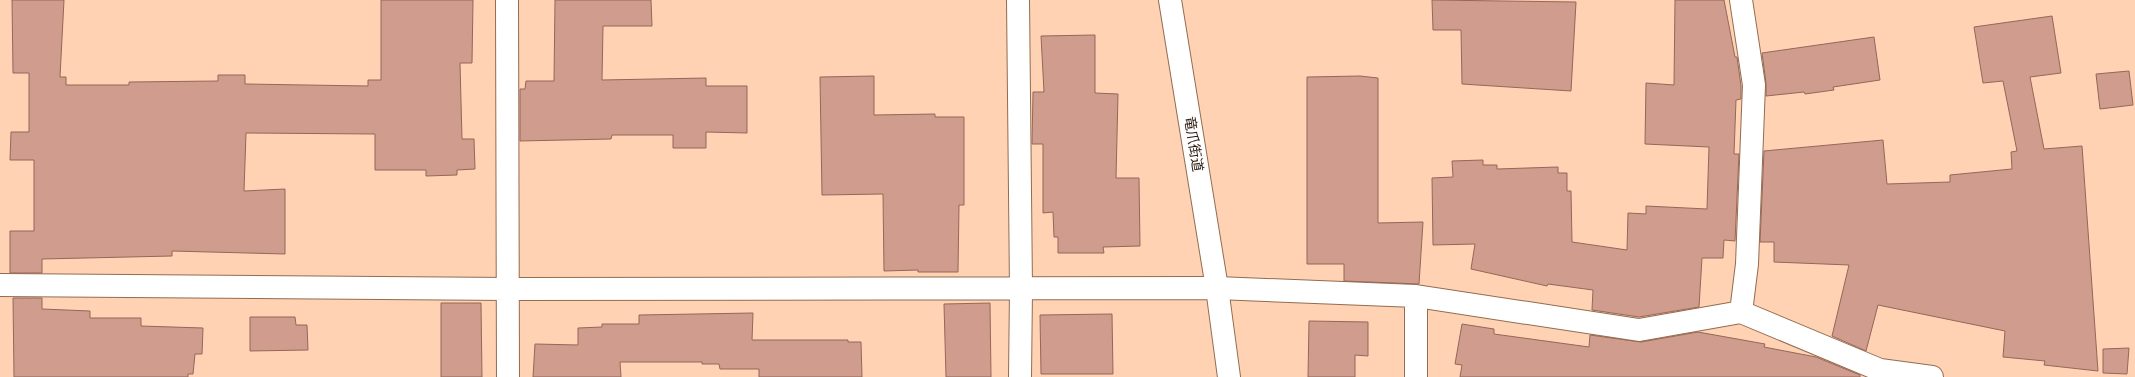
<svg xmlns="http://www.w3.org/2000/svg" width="2135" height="377" font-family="'Titillium Web','Noto Sans JP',sans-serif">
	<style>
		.building { fill: #cf9c8d; stroke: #966759 }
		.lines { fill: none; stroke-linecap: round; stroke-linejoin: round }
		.street-casing { stroke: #936c50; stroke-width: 24 }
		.secondary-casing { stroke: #936c50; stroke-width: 24 }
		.street { stroke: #fff; stroke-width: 22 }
		.secondary { stroke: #fff; stroke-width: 22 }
		.labels { text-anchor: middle; stroke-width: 4; stroke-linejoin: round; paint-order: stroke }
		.street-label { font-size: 14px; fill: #26170b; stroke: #fdfdfd }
	</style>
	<rect width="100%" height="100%" fill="#fed2b3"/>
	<path class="building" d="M12 0H64L60 77H66V85H129V82L218 81V75H245V84L368 86V80H381V0H473L472 63H460L462 139H474L475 169 457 170V175L426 176V170H375V134L246 133 244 191 285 189V254L172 251V256L42 259V273H10V231H34V160H10L11 132H29V73H13Z
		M555 0H651L652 26H603L602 80 706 78V86H747V133L706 132V148H673V135H612L611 139 520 141V89H525L526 81H554Z
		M1432 0 1576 2 1571 91 1462 84 1461 30H1433Z
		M1675 0H1724L1735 57H1737L1741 86V99L1736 100 1734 154H1739L1735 241 1724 240 1723 258H1702L1699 307 1639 317 1592 310 1593 290 1548 284 1547 286 1471 269 1475 244 1433 245 1432 178 1453 177 1452 161 1483 160V165H1497V169L1558 167V173H1567V191H1571L1572 242 1627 250 1628 213 1646 214V206L1707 209 1709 147 1645 144 1646 83 1674 85Z
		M2052 16 2061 73 2030 77 2044 149 2082 146 2098 371 2044 365 2045 361 2003 357 2005 331 1878 305 1866 351 1832 336 1849 265 1774 262V242H1760L1764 151 1883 140 1887 184 1950 182V175L2012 169 2011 152 2017 151 2003 81 1983 83 1974 27Z
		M1095 35V93L1118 94 1116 178H1139L1140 246 1103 247 1104 253H1058V237H1054L1053 212 1043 213V144H1032L1033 92H1044L1041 36Z
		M1874 37 1880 80 1833 87 1834 90 1805 94 1804 92 1766 96V83L1762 53Z
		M2129 71 2133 105 2100 109 2096 74Z
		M874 76V115L935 114V117H964V205H959L958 272H918V270L884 271 883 194 822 195 820 77Z
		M1360 76 1378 78V223L1423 222 1419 284 1344 281V264H1307V77Z
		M13 298H42V309L90 311V318H141V326L203 328 202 354H195L193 374H188V377H14Z
		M441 303H481L482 377H441Z
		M990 303 991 377H946L944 304Z
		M753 313 752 340H848V342H861L862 377H759V369H720L719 364H702V362H620L621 377H533L535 344 578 345V328L602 327V324H639V315Z
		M1112 314 1113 374H1041L1040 315Z
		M250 317H295L296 325H307L308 350 250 351Z
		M1309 321 1368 322V356L1355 355V377H1308Z
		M1462 324 1494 329V334L1589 347 1590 335 1641 342 1698 332 1765 344 1764 347 1816 357 1860 375V377H1460L1462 365 1455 364Z
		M2129 348 2127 374 2103 373V349Z"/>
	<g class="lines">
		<g class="street-casing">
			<path id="street" d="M507 0 508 377
				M1018 0 1021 289 1020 377
				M1741 0 1754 85 1747 264 1741 312
				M0 285 508 289 1217 288 1416 296 1639 330 1741 312 1880 370 1932 377
				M1416 377V296"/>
		</g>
		<g class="secondary-casing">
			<path id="secondary" d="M1170 0 1217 288 1229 377"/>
		</g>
		<use href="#street" class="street"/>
		<use href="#secondary" class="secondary"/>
	</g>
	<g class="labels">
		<g class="street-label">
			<text transform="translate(1194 144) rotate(81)" y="5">竜爪街道</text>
		</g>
	</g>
</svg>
